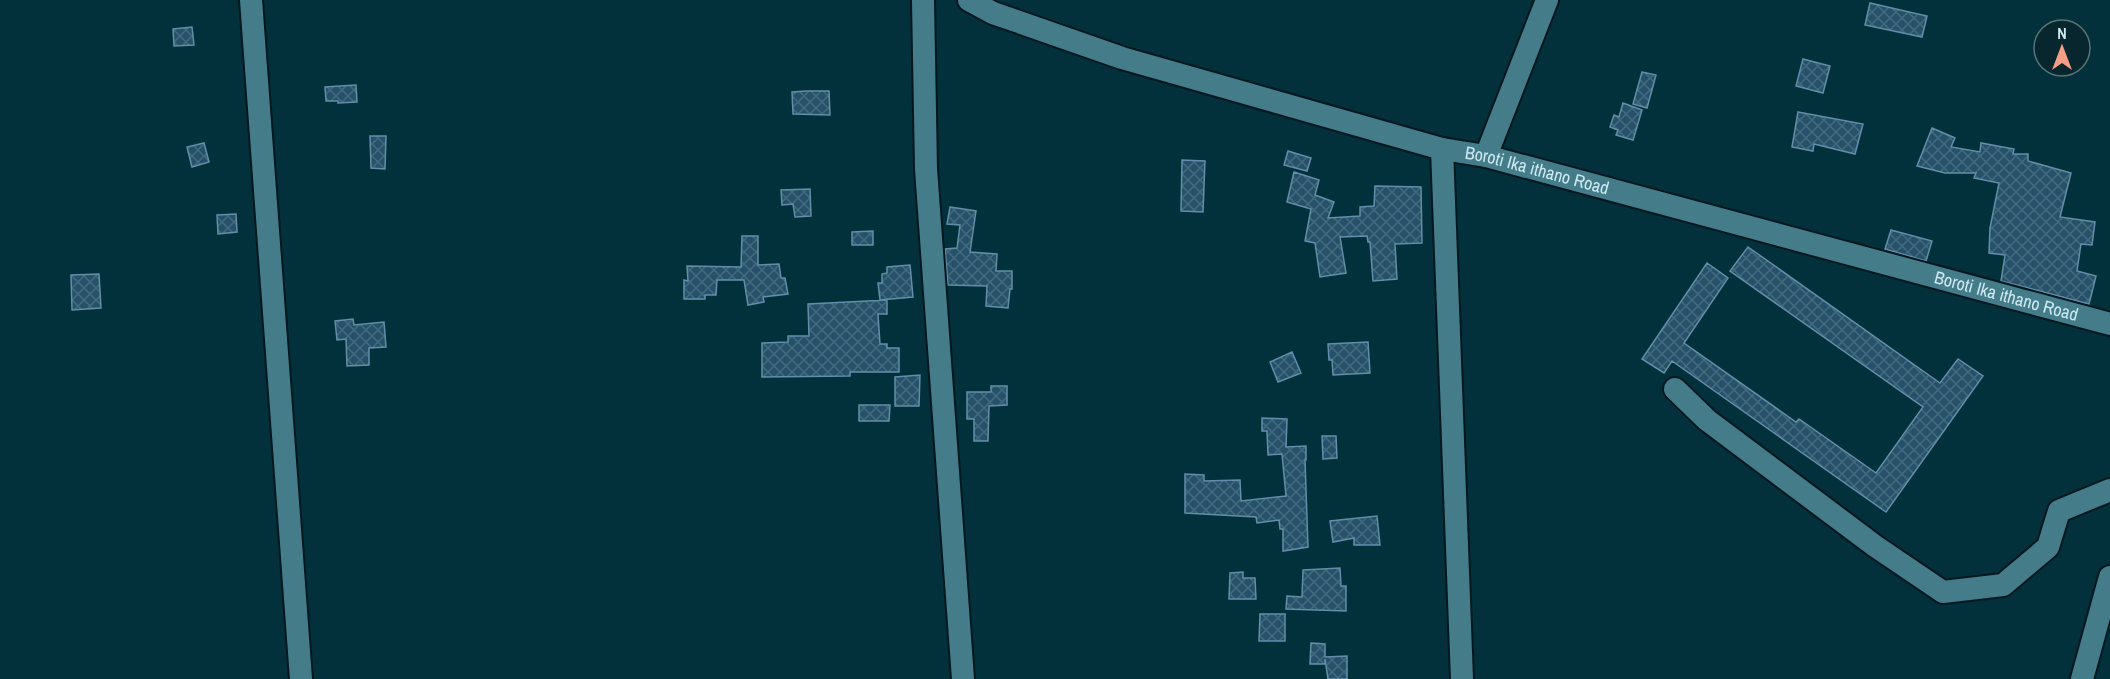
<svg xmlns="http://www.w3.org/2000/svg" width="2110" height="679" font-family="'Archivo Narrow',sans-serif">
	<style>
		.building { fill: url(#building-cross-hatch); stroke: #628ea9; stroke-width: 1.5 }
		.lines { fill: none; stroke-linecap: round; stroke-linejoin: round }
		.minor-casing { stroke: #00181f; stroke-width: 26 }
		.minor { stroke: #447c8a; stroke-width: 22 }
		.labels { text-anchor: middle; stroke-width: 4.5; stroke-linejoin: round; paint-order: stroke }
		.street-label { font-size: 18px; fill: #cce8f0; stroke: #08262d }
	</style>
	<defs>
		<pattern id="building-cross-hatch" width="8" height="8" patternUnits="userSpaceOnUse" patternTransform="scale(1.5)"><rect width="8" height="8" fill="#265169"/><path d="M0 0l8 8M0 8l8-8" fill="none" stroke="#446a7f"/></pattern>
	</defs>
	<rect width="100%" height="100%" fill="#02313b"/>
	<path class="building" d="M1870 3 1927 16 1922 37 1865 25Z
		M192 27 194 45 174 46 173 29Z
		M1803 59 1830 66 1823 93 1796 86Z
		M1642 72 1656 75 1647 108 1633 104Z
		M356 85 357 102 338 103V101H326L325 87Z
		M807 91H829L830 115 793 114 792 92Z
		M1623 103 1642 110 1633 140 1616 135 1618 130 1610 127 1614 115 1619 117Z
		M1798 112 1863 124 1855 154 1814 144 1813 151 1792 147Z
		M1932 128 1955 138 1951 147 1980 152 1981 143 2014 149 2013 154H2028V161L2071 173 2060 217 2095 222 2092 245 2081 244 2077 271 2096 276 2089 304 2001 281 2005 255 1989 253 1990 228 1999 183 1974 178 1976 173H1945L1917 166Z
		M370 136H386L385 169 371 168Z
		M204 143 209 162 192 167 187 147Z
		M1288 151 1311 158 1307 171 1284 165Z
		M1182 160 1205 161 1203 212 1181 211Z
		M1294 172 1319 180 1315 195 1334 202 1328 218 1360 216V207L1374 206 1375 186 1421 187 1422 243 1395 244 1397 279 1373 281 1370 242H1368L1367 236 1340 237 1346 273 1320 277 1315 243 1305 241 1311 209 1287 202Z
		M810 189 811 216 795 217 793 204 782 205 781 190Z
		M950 207 976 211 970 252 997 254 996 271H1012V289H1010L1008 308 986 306 987 286 948 285 945 249 957 248 960 225 947 224Z
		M236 214 237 232 218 234 217 215Z
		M1891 230 1932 241 1926 261 1885 249Z
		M873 231V245H852V232Z
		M742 236H758V265L779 264 781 278H785L788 294 763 297 764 302 748 305 744 280H717L716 295H705V299H684V280L688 281 687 266 741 267Z
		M1748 247 1940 383 1958 359 1983 376 1886 512 1672 361 1664 373 1642 359 1707 263 1728 278 1684 343 1796 422 1799 419 1876 473 1923 407 1730 271Z
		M910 265 913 297 880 300 878 283H882V274L887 273V267Z
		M99 274 101 308 72 310 71 275Z
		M887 300V314H878L880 344H887V348H899V372H850V376L762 377V343L788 342V336H809L808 304Z
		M353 319 354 325 384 322 386 347 369 348V365L347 366 346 339 337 340 335 321Z
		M1368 342 1370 373 1333 375 1332 360H1329L1328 344Z
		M1292 352 1301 373 1278 382 1270 362Z
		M920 375 919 406H895V377Z
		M991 386H1007V405L989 406 988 441H974V419H967V392H991Z
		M859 405H890L889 421H859Z
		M1262 418 1287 419 1286 447 1306 446V460H1305L1308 547 1283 551V529H1280L1279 520 1257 523 1256 517 1185 513V474L1204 475V481L1240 480 1241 501 1286 496 1282 454 1268 455 1267 431H1262Z
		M1322 436H1336L1337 458 1323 459Z
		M1377 516 1380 545H1354V538L1333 542 1330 521Z
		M1340 568 1341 586H1346V611L1286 609 1287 596 1302 597 1303 570Z
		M1243 572V578H1255L1256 599H1229L1230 573Z
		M1260 614H1285V641H1259Z
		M1311 643 1325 644V657L1347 656V679H1328L1325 659V664H1310Z"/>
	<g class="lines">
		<g class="minor-casing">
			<g id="minor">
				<path d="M251 0 301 679"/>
				<path d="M923 0 926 169 963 679"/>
				<path id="s1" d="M969 0 993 13 1122 58 1442 149 1486 156 2110 324"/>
				<path d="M1442 149 1462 679"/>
				<path d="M1486 156 1547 0"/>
				<path d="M1675 389 1707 420 1875 546 1943 592 2003 585 2048 547 2059 511 2110 490"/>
				<path d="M2082 679 2110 577"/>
			</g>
		</g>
		<use href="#minor" class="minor"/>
	</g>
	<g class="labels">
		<g class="street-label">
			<text dy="6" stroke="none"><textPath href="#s1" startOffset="594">Boroti Ika ithano Road</textPath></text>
			<text dy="6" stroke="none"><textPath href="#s1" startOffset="1080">Boroti Ika ithano Road</textPath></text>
		</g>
	</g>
	<g transform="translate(2062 48)"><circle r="28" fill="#08262d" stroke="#56747b" stroke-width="1.5"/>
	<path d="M0-4.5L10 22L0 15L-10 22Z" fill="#f49e86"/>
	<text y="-9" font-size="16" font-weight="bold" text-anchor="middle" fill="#cce8f0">N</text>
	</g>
</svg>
